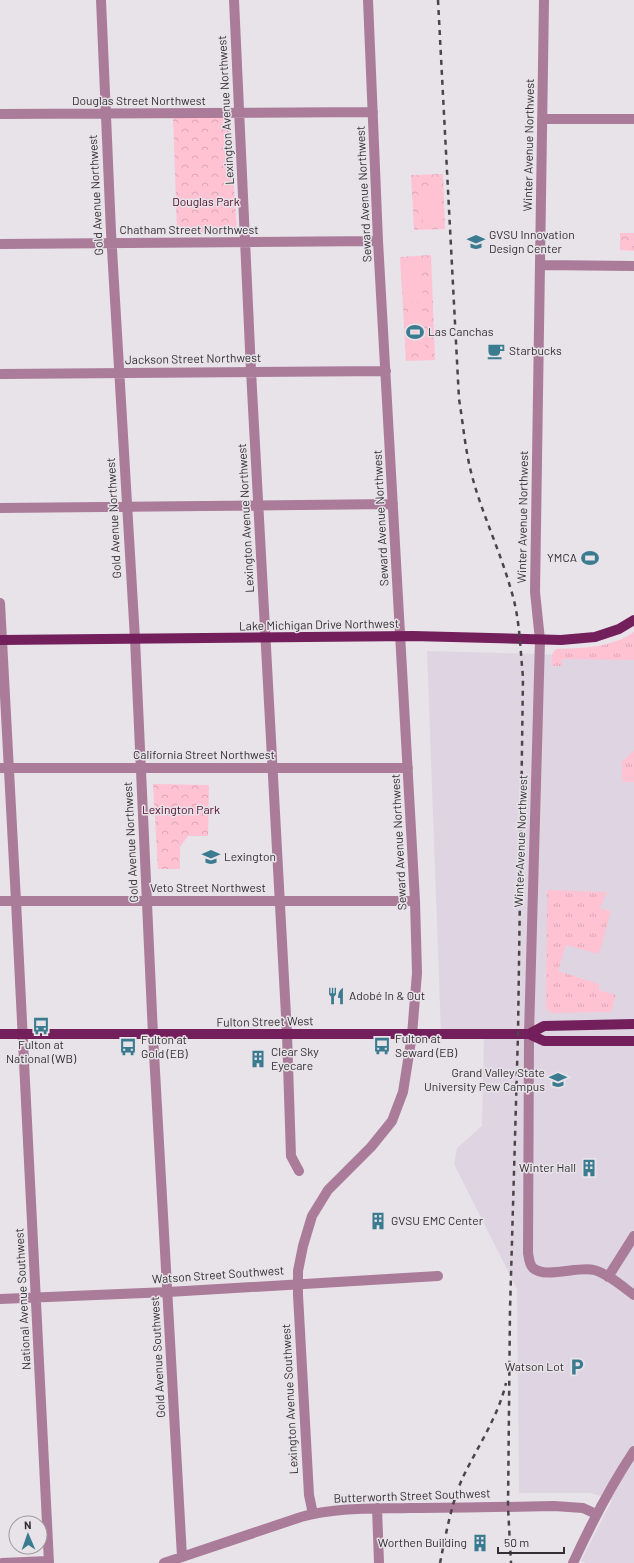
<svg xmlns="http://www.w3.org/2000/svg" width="634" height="1563" font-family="Barlow,sans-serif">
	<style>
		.built { fill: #dfd5e2 }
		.grass { fill: url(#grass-tufts) }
		.park { fill: url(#park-crowns) }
		.garden { fill: #fec2d3 }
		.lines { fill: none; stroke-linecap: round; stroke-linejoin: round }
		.minor { stroke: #aa7c9a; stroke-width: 10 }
		.major { stroke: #721f5c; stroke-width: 10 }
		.rail { stroke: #494549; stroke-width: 2.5; stroke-dasharray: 5 5; stroke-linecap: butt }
		.labels { text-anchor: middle; stroke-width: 3; stroke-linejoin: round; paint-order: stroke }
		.street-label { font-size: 12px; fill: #333033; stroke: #e8e2e9 }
		.park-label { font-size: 12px; fill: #500b29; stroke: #e8e2e9 }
		.poi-label { font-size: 12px; fill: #333033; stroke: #e8e2e9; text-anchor: start }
	</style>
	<defs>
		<pattern id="grass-tufts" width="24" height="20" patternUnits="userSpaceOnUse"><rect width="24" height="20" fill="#fec2d3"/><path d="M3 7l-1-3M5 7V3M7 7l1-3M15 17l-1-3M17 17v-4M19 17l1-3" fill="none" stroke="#daa7b6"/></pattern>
		<pattern id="park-crowns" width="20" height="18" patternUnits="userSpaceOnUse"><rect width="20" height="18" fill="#fec2d3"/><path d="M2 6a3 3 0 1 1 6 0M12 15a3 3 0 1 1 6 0" fill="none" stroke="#daa7b6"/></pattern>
	</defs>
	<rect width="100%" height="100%" fill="#e8e2e9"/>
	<path class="built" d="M634 640V1563H586L581 1561 612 1500 591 1493H519L517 1289 454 1164 457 1148 482 1126 484 1034H441L427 651 573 655Z"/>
	<path class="grass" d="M634 632V660L562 659V666H552V654L556 649C582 648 611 648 634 632Z
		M634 750V782H622V762Z
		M547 890 607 892 600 908 611 911 599 954 566 945 558 971 599 984V990L616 995 611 1012 551 1013 546 1008Z"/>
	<path class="park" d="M173 116H229L237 229 232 232 177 233Z
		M443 174 445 229 414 230 411 175Z
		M620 233H634V251L620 250Z
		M431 255 435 360 406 361 400 257Z
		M153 784 209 785 208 836H188L180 847V869H158Z"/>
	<path class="garden" d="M441 188 443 224 423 225 421 189Z
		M421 261 423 302 403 303 401 262Z
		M424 311 425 352 406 353 404 312Z"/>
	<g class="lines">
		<path class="minor" d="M101 0 111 232 135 639 153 1035 182 1557
			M234 0 251 371 287 1034 291 1156 299 1171
			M544 0 535 592 540 640 529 1034 528 1253C529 1258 529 1264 533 1268 545 1279 578 1266 594 1270 607 1273 623 1287 634 1295
			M0 114 373 112
			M542 119H634
			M0 244 378 241
			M540 265 634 266
			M0 374 386 371
			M0 508 393 504
			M0 603 16 901 49 1563
			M0 768H408
			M0 901H415
			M608 1277 634 1236
			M0 1299 168 1292 438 1276
			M377 1508 379 1563
			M313 1514 309 1495 298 1295V1271L303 1246 312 1216 328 1190 371 1147 392 1121 403 1092 412 1035 417 973 415 901 378 241 368 0
			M2 1563 48 1561
			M164 1563 301 1517C336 1507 374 1509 410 1508 458 1508 506 1507 554 1506L583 1508 596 1514
			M573 1563C591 1524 610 1487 634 1451"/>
		<path class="major" d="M0 640 413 636 561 640 595 637 619 629 634 620
			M0 1034H529L544 1041H634
			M529 1034 544 1026 634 1024"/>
		<path class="rail" d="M438 0 459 399C463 423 465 448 471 472 481 512 500 550 511 590 520 618 520 648 523 677L518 1034 510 1310 508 1507 511 1563
			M440 1563C446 1534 451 1504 463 1477 478 1446 498 1417 506 1383"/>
	</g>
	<defs>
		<g id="university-bare" transform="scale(1.38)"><path d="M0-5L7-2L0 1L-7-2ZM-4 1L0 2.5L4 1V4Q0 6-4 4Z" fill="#3b7b8f" stroke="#e8e2e9" stroke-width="2.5" paint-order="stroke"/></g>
		<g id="stadium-bare" transform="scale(1.38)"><path d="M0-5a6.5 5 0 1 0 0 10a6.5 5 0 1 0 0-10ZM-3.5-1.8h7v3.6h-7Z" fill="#3b7b8f" stroke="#e8e2e9" stroke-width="2.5" paint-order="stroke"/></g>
		<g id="cafe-bare" transform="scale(1.38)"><path d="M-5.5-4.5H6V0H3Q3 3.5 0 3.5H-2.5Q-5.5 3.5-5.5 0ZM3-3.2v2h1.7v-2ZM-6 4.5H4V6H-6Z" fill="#3b7b8f" stroke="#e8e2e9" stroke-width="2.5" paint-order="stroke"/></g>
		<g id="school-bare" transform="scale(1.38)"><path d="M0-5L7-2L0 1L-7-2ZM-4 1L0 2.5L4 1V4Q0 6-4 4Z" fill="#3b7b8f" stroke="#e8e2e9" stroke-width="2.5" paint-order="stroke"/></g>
		<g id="restaurant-bare" transform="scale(1.38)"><path d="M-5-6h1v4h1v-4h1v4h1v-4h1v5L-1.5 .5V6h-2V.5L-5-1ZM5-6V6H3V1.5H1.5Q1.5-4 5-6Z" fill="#3b7b8f" stroke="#e8e2e9" stroke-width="2.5" paint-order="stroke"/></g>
		<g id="bus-bare" transform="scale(1.38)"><path d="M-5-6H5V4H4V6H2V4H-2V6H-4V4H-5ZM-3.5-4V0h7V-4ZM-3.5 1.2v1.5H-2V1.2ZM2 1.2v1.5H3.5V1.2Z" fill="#3b7b8f" stroke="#e8e2e9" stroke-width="2.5" paint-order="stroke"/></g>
		<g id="building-bare" transform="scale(1.38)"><path d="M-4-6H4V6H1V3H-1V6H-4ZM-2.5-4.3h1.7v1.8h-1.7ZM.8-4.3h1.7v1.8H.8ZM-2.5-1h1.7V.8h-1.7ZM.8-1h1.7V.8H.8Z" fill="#3b7b8f" stroke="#e8e2e9" stroke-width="2.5" paint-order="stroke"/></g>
		<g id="parking-bare" transform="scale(1.38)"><path d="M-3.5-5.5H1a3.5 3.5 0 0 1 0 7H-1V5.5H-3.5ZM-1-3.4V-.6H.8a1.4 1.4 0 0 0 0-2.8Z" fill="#3b7b8f" stroke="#e8e2e9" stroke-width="2.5" paint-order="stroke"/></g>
	</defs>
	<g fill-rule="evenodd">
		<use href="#university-bare" x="476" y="242"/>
		<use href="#stadium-bare" x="415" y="332"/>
		<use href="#cafe-bare" x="496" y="351"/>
		<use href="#stadium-bare" x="590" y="558"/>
		<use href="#school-bare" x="211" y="857"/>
		<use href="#restaurant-bare" x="336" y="996"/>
		<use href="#bus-bare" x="41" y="1026"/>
		<use href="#bus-bare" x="382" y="1046"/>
		<use href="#bus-bare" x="128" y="1047"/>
		<use href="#building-bare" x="258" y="1059"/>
		<use href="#university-bare" x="558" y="1080"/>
		<use href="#building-bare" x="589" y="1168"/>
		<use href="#building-bare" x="378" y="1221"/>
		<use href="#parking-bare" x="577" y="1367"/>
		<use href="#building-bare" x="480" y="1543"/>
	</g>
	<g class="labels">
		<g class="street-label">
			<text x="139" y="105">Douglas Street Northwest</text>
			<text transform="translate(226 110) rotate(-93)" y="4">Lexington Avenue Northwest</text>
			<text transform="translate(529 145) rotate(-89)" y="4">Winter Avenue Northwest</text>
			<text transform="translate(364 194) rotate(-93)" y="4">Seward Avenue Northwest</text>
			<text transform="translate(96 195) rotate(-93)" y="4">Gold Avenue Northwest</text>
			<text x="189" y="234">Chatham Street Northwest</text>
			<text transform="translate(193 359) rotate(-1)" y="4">Jackson Street Northwest</text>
			<text transform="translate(523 517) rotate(-89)" y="4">Winter Avenue Northwest</text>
			<text transform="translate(114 518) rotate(-93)" y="4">Gold Avenue Northwest</text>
			<text transform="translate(246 518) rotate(-93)" y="4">Lexington Avenue Northwest</text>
			<text transform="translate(381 518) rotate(-93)" y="4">Seward Avenue Northwest</text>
			<text transform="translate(319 625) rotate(-1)" y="4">Lake Michigan Drive Northwest</text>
			<text x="204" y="759">California Street Northwest</text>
			<text transform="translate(521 841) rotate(-88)" y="4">Winter Avenue Northwest</text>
			<text transform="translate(131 842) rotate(-93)" y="4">Gold Avenue Northwest</text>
			<text transform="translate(399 842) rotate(-93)" y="4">Seward Avenue Northwest</text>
			<text x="208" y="892">Veto Street Northwest</text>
			<text transform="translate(265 1022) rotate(-1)" y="4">Fulton Street West</text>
			<text transform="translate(218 1275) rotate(-4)" y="4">Watson Street Southwest</text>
			<text transform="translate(23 1299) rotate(-93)" y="4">National Avenue Southwest</text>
			<text transform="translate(158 1357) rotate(-93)" y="4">Gold Avenue Southwest</text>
			<text transform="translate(290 1399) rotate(-93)" y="4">Lexington Avenue Southwest</text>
			<text transform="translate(412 1496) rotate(-2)" y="4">Butterworth Street Southwest</text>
		</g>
		<g class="park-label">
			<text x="206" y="206">Douglas Park</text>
			<text x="181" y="814">Lexington Park</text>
		</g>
		<g class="poi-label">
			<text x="489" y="239">GVSU Innovation<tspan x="489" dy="14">Design Center</tspan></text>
			<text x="428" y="336">Las Canchas</text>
			<text x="509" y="355">Starbucks</text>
			<text x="577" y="562" text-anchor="end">YMCA</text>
			<text x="224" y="861">Lexington</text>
			<text x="349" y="1000">Adobé In &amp; Out</text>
			<text x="395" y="1043">Fulton at<tspan x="395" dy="14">Seward (EB)</tspan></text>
			<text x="141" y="1044">Fulton at<tspan x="141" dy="14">Gold (EB)</tspan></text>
			<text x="41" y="1049" text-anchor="middle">Fulton at<tspan x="41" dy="14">National (WB)</tspan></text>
			<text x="271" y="1056">Clear Sky<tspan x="271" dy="14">Eyecare</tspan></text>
			<text x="545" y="1077" text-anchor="end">Grand Valley State<tspan x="545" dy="14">University Pew Campus</tspan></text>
			<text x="576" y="1172" text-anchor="end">Winter Hall</text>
			<text x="391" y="1225">GVSU EMC Center</text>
			<text x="564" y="1371" text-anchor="end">Watson Lot</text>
			<text x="467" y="1547" text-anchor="end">Worthen Building</text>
		</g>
	</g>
	<g transform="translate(28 1535) rotate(358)"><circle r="19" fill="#e8e2e9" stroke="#a09ba0"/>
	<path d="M0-3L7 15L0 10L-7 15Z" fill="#3b7b8f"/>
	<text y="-6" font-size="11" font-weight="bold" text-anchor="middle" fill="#333033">N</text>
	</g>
	<path d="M498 1547v6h66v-6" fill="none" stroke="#333033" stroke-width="2"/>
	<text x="504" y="1547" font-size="12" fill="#333033" stroke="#e8e2e9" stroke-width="3" paint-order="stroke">50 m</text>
</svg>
